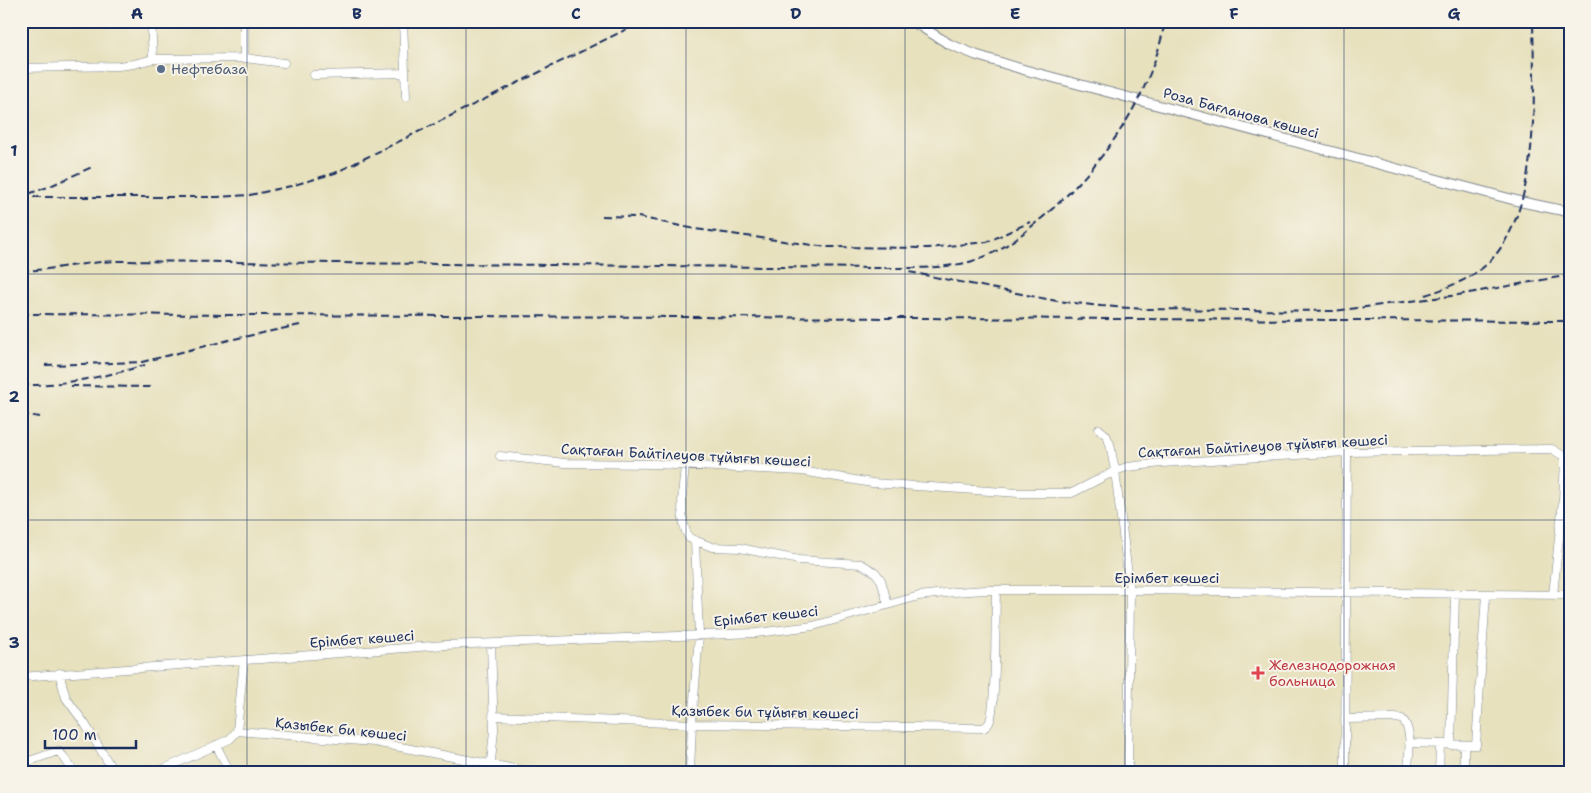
<svg xmlns="http://www.w3.org/2000/svg" width="1591" height="793" font-family="'Shantell Sans',sans-serif">
	<style>
		.lines { fill: none; stroke-linecap: round; stroke-linejoin: round }
		.minor-casing { stroke: #81888e; stroke-width: 9 }
		.tertiary-casing { stroke: #81888e; stroke-width: 11 }
		.minor { stroke: #fff; stroke-width: 8 }
		.tertiary { stroke: #fff; stroke-width: 9 }
		.rail { stroke: #1b2f5e; stroke-width: 2; stroke-dasharray: 8 4; stroke-linecap: butt }
		.grid { fill: none; stroke: #1b2f5e; stroke-width: 1; stroke-opacity: 0.55 }
		.service-dot { fill: #5c6f8a; stroke: #f7f3e8; stroke-width: 2 }
		.health-dot { fill: #e0444e; stroke: #f7f3e8; stroke-width: 2 }
		.labels { text-anchor: middle; stroke-width: 4; stroke-linejoin: round; paint-order: stroke }
		.service-label { font-size: 14px; fill: #4e5e75; stroke: #f7f3e8; text-anchor: start }
		.street-label { font-size: 14px; fill: #1b2f5e; stroke: #f7f3e8 }
		.health-label { font-size: 14px; fill: #be3a42; stroke: #f7f3e8; text-anchor: start }
		.neatline { fill: none; stroke: #1b2f5e; stroke-width: 2 }
		.grid-label { font-size: 16px; text-anchor: middle; font-weight: bold; fill: #1b2f5e }
	</style>
	<rect width="100%" height="100%" fill="#f7f3e8"/>
	<filter id="ink" filterUnits="userSpaceOnUse"><feTurbulence type="fractalNoise" baseFrequency=".02" numOctaves="2"/><feDisplacementMap in="SourceGraphic" scale="10" xChannelSelector="R" yChannelSelector="G"/><feConvolveMatrix kernelMatrix="1 2 1 2 8 2 1 2 1" color-interpolation-filters="sRGB"/></filter>
	<filter id="wash" filterUnits="userSpaceOnUse"><feTurbulence type="fractalNoise" baseFrequency=".0096" numOctaves="4" result="noise"/><feDisplacementMap in="SourceGraphic" scale="20" xChannelSelector="R" yChannelSelector="G"/><feGaussianBlur stdDeviation="1.12" result="paint"/><feColorMatrix in="noise" values="0 0 0 0 0 0 0 0 0 0 0 0 0 0 0 0 0 1.4 0 .05"/><feComposite in="paint" operator="in"/></filter>
	<g filter="url(#wash)">
		<rect width="100%" height="100%" fill="#e7e1be"/>
	</g>
	<g filter="url(#ink)">
		<g class="lines">
			<g class="minor-casing">
				<path id="minor" d="M151 21 153 59
					M244 21V58
					M403 21 406 97
					M21 68 118 66 134 64 153 59 244 58 284 63
					M314 75 405 73
					M1099 429 1106 435 1110 444 1115 471 1130 590 1128 772
					M500 456 565 463 654 464 802 471 872 483 1019 493H1072L1115 471 1127 467 1162 463 1347 452 1552 449 1562 455 1565 460 1563 500 1553 595
					M685 466C683 487 678 520 689 538L712 547 740 548 799 560 861 564 875 572 881 580 888 605
					M59 673 66 698 85 724 114 772
					M21 677 445 645 756 633 813 626 919 596 954 592 986 590H1130L1570 595
					M493 716 692 724 984 728C986 726 988 725 989 723 997 710 995 612 996 591
					M1345 719 1395 718 1402 719C1414 731 1408 757 1408 772
					M237 731 244 660
					M1409 743 1476 745 1486 594
					M216 745 230 772
					M1451 745 1455 594
					M21 764 58 751 63 756 74 772
					M157 772 230 739 237 731 374 742 531 772
					M490 772 494 730 491 644
					M690 772 692 724 699 635 695 542
					M1345 772 1347 452
					M1439 772 1440 744
					M1464 772V745"/>
			</g>
			<g class="tertiary-casing">
				<path id="tertiary" d="M912 21 949 44 976 55 1025 70 1522 202 1570 212"/>
			</g>
			<use href="#minor" class="minor"/>
			<use href="#tertiary" class="tertiary"/>
			<path class="rail" d="M28 194 48 187 92 167
				M21 197H218L250 195 291 186 335 173 643 21
				M602 216 638 217 695 229 827 247 928 248 987 242 1030 222
				M21 271C53 270 85 262 117 261L881 268C909 268 938 269 965 263 992 257 1016 240 1037 222 1098 172 1151 101 1165 21
				M909 272 1057 301 1101 306 1144 309 1334 311 1458 295 1570 275
				M1425 295C1439 291 1465 281 1477 272 1543 227 1534 92 1533 21
				M21 314 1570 321
				M45 365 142 362 229 340 300 325
				M21 385C59 386 109 376 145 365
				M70 386 151 387
				M21 414 40 417"/>
		</g>
	</g>
	<path class="grid" d="M247 21V772M466 21V772M686 21V772M905 21V772M1125 21V772M1344 21V772M21 274H1570M21 520H1570"/>
	<circle class="service-dot" cx="161" cy="69" r="5"/>
	<path class="health-dot" d="M1255.5 665.5h5v5h5v5h-5v5h-5v-5h-5v-5h5z"/>
	<g class="labels">
		<g class="service-label">
			<text x="171" y="74">Нефтебаза</text>
		</g>
		<g class="street-label">
			<text transform="translate(1241 113) rotate(15)" y="5">Роза Бағланова көшесі</text>
			<text transform="translate(1263 446) rotate(-3)" y="5">Сақтаған Байтілеуов тұйығы көшесі</text>
			<text transform="translate(686 455) rotate(3)" y="5">Сақтаған Байтілеуов тұйығы көшесі</text>
			<text x="1167" y="583">Ерімбет көшесі</text>
			<text transform="translate(766 616) rotate(-6)" y="5">Ерімбет көшесі</text>
			<text transform="translate(362 639) rotate(-4)" y="5">Ерімбет көшесі</text>
			<text transform="translate(765 712) rotate(1)" y="5">Қазыбек би тұйығы көшесі</text>
			<text transform="translate(341 729) rotate(6)" y="5">Қазыбек би көшесі</text>
		</g>
		<g class="health-label">
			<text x="1269" y="670">Железнодорожная<tspan x="1269" dy="16">больница</tspan></text>
		</g>
	</g>
	<rect width="1591" height="793" fill="none" stroke="#f7f3e8" stroke-width="55"/>
	<path d="M45 740v8h91v-8" fill="none" stroke="#1b2f5e" stroke-width="2.5"/>
	<text x="52" y="740" font-size="15" fill="#1b2f5e" stroke="#f7f3e8" stroke-width="4" paint-order="stroke">100 m</text>
	<rect x="28" y="28" width="1536" height="738" class="neatline"/>
	<g class="grid-label">
		<text x="137" y="19">A</text>
		<text x="357" y="19">B</text>
		<text x="576" y="19">C</text>
		<text x="796" y="19">D</text>
		<text x="1015" y="19">E</text>
		<text x="1234" y="19">F</text>
		<text x="1454" y="19">G</text>
		<text x="14" y="156">1</text>
		<text x="14" y="402">2</text>
		<text x="14" y="648">3</text>
	</g>
</svg>
